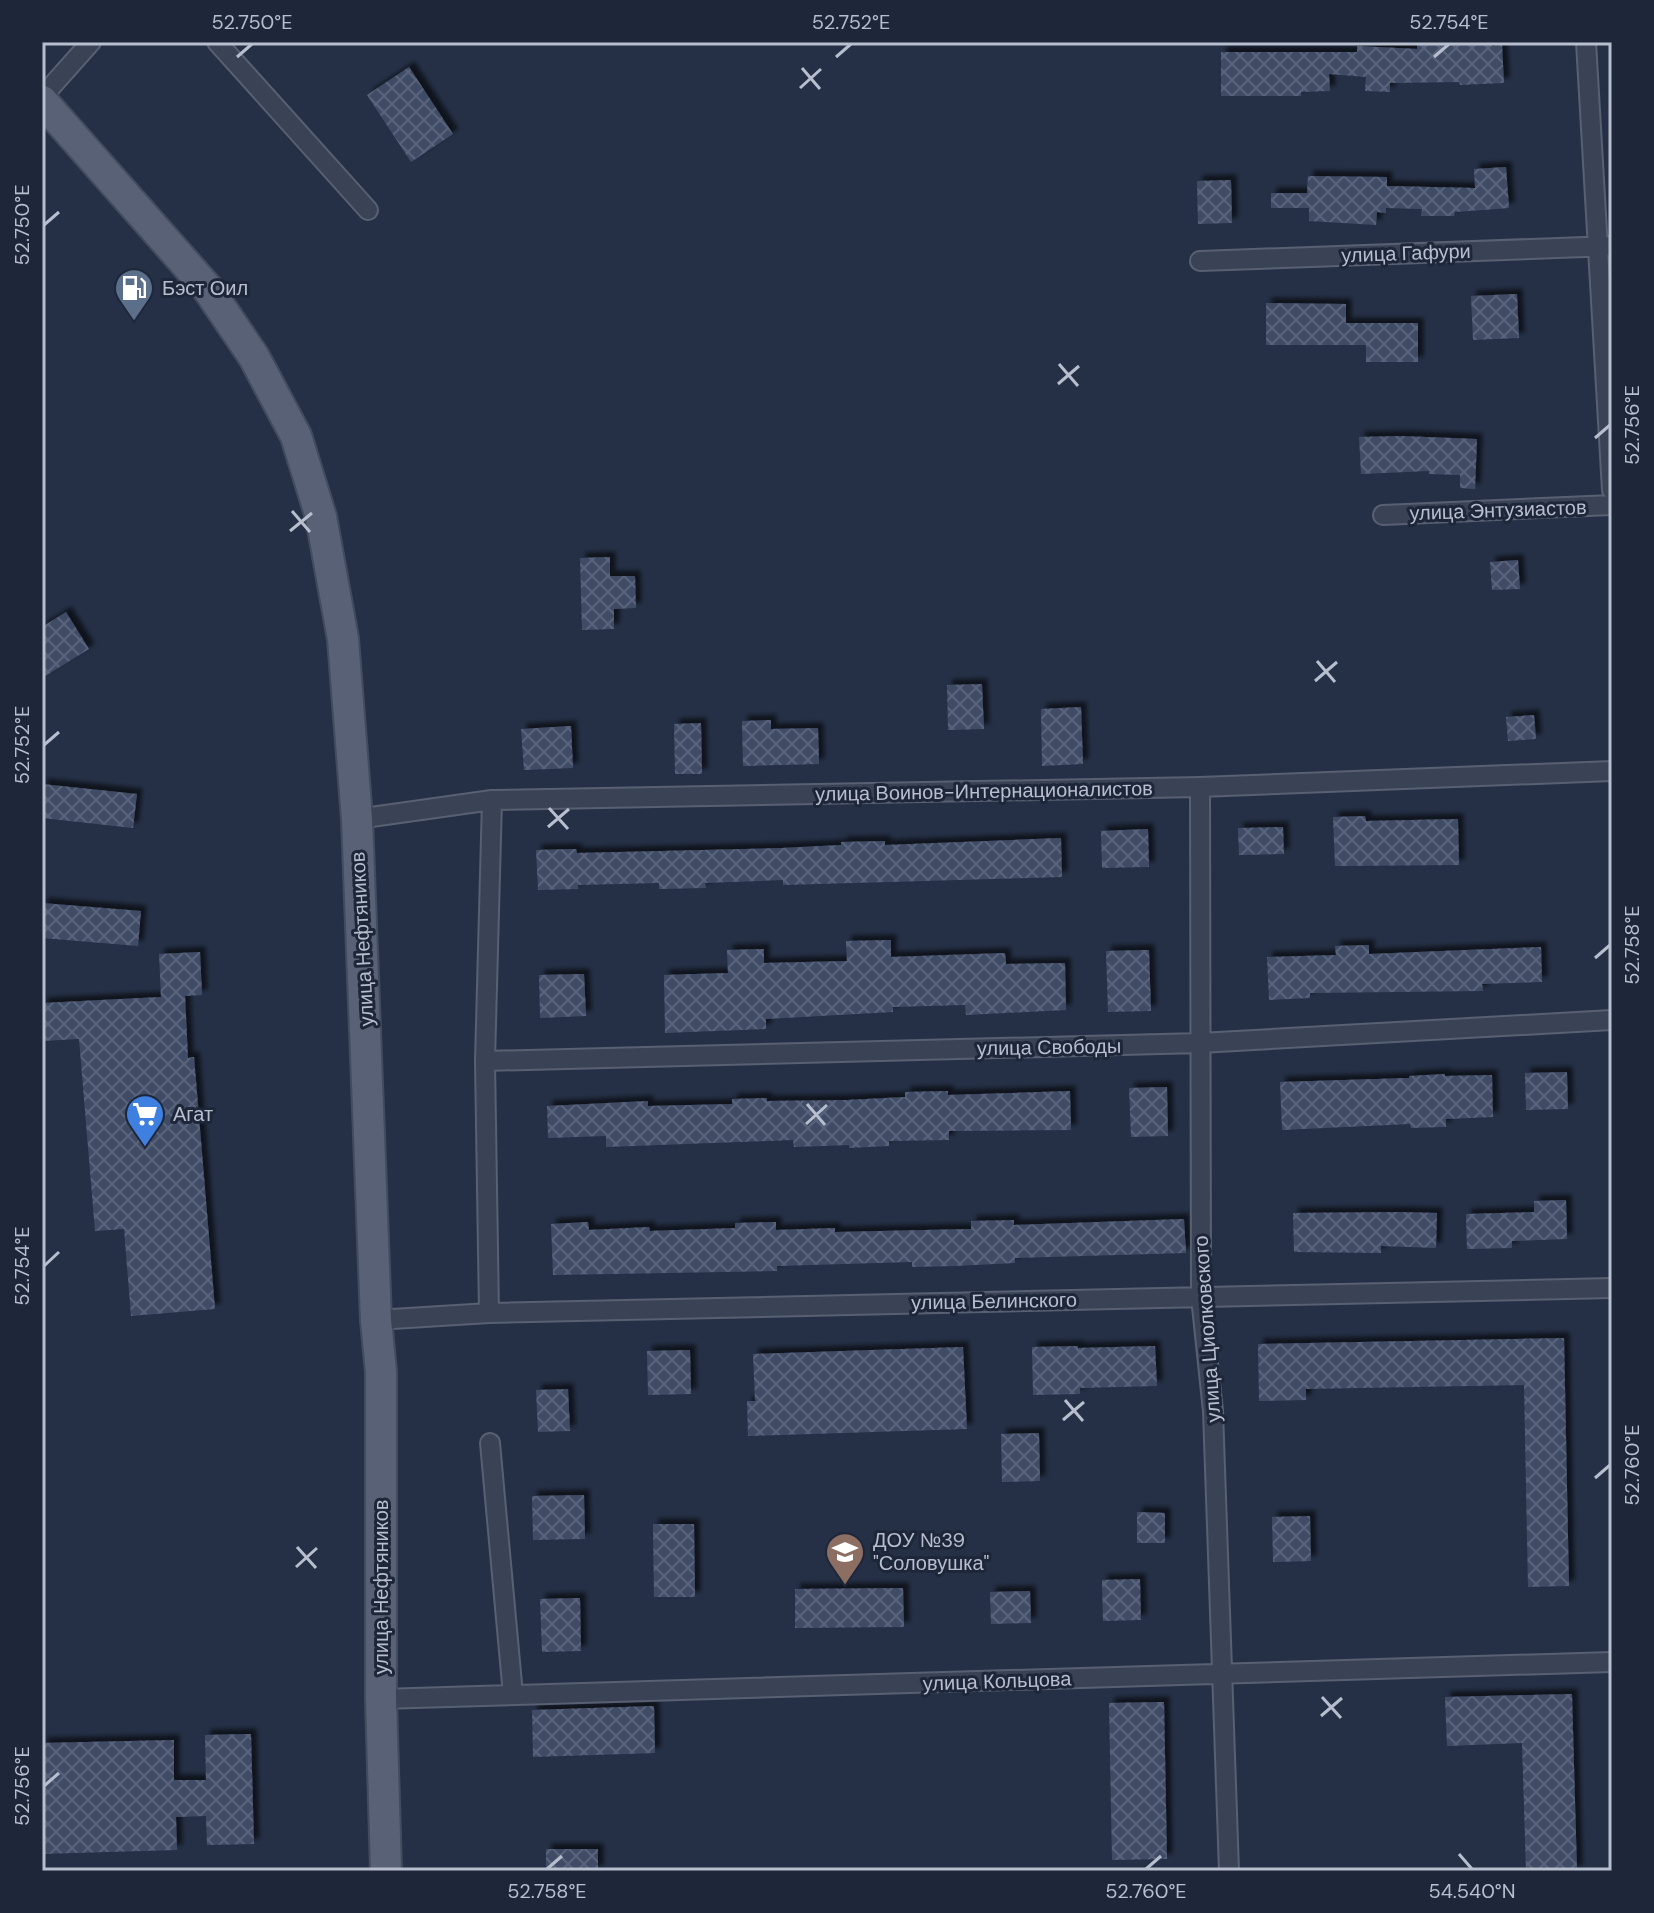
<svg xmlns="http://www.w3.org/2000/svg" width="1654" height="1913" font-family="'DM Sans',sans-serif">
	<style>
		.building { fill: url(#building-cross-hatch); filter: url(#shadow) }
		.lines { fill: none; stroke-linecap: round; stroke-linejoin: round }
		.street-casing { stroke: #586072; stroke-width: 22 }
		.primary-casing { stroke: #434b5e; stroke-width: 34 }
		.street { stroke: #3a4255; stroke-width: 18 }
		.primary { stroke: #586175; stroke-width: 30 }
		.ticks { fill: none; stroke: #b7bece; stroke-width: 3 }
		.labels { text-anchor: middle; stroke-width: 6; stroke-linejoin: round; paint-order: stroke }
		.street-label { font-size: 20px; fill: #b7bece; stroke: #1e273a }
		.poi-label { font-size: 20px; fill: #b7bece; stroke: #1e273a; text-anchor: start }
		.neatline { fill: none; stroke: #b7bece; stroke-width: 3 }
		.ticks-label { font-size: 20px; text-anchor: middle; fill: #b7bece }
	</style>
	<defs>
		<pattern id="building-cross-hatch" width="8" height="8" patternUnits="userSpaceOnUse" patternTransform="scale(2)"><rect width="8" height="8" fill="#414c66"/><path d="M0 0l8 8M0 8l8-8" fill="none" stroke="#5a647b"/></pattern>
		<filter id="shadow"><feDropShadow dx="5.5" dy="-5.5" stdDeviation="2" flood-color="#0009"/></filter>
	</defs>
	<rect width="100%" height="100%" fill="#253046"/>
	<path class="building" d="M1492 42V46L1502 45 1504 83 1460 85 1459 82 1390 83V92L1365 91 1366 77 1329 74 1330 91 1301 92V96H1221V52H1357V46L1417 49V44Z
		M409 67 453 134 411 162 367 95Z
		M1506 167 1509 208 1455 212 1454 216H1421L1422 209 1386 208V213L1377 212 1376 225 1309 221V208H1271V193H1307L1308 176 1387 177V186L1475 188 1474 169Z
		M1231 180 1232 223 1198 224 1197 181Z
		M1517 294 1519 338 1473 340 1471 296Z
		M1266 303 1346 304V323H1418V362H1366V345H1266Z
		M1401 436 1477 439 1475 489 1460 488V475L1429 474V471L1361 474 1359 437Z
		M610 557V576H635L636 608 614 609V629L582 630 580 558Z
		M1518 560 1520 589 1492 590 1490 562Z
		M66 612 89 649 42 678V627Z
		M982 684 984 729 948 730 947 685Z
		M1081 707 1083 764 1042 766 1041 709Z
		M1534 715 1536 739 1508 741 1506 717Z
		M771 720V729L818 728 819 764 743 766 742 721Z
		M701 723 702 774H675L674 724Z
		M571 726 573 768 524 770 521 729Z
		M42 784 137 794 133 828 42 818Z
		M1365 816 1366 821 1458 819 1459 865 1335 866 1333 817Z
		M1283 827 1284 854 1239 855 1238 828Z
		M1148 829 1149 867 1102 868 1101 831Z
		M1061 838 1062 877 783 885V880L705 883 706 888 659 889V883L578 885V889L538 890 536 850 576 849 577 853 782 848 841 845V842L885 841V845Z
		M42 903 141 911 138 946 42 938Z
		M891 940V957L1005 953 1006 964 1065 963 1066 1010 966 1015 965 1005 893 1007V1012L766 1019V1029L665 1033 664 975 728 973 727 950 764 949V963L847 961 846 941Z
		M1369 945V954L1541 947 1542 982 1482 984 1483 991 1310 993V998L1269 1000 1267 957 1336 955 1335 946Z
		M1149 950 1151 1011 1108 1012 1106 951Z
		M200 952 202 995 185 996 188 1058 194 1057 215 1309 131 1316 124 1229 95 1231 79 1039 42 1041V1003L161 997 159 954Z
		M584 974 586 1016 540 1018 539 975Z
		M1567 1072 1568 1109 1526 1110 1525 1073Z
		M1445 1074V1076L1492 1075 1493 1117 1446 1119V1127L1411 1128 1410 1124 1282 1130 1280 1082 1409 1078V1076Z
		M1167 1087 1168 1136 1131 1137 1129 1088Z
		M948 1091V1095L1070 1091 1071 1130 949 1131V1140L889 1141V1146L849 1148V1145L794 1147 793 1140 606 1147V1136L548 1138 547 1106 648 1101V1106L732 1104V1099L767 1098V1101L847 1100 905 1097V1092Z
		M1566 1200 1567 1239 1512 1241V1248L1467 1249 1466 1214 1534 1212V1201Z
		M1399 1212 1437 1213 1436 1248 1381 1246V1253L1294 1252 1293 1213Z
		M1184 1219 1186 1253 1015 1258V1263L955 1266 912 1267V1262L777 1266V1271L553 1275 551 1224 588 1222 589 1230 649 1227 650 1231 735 1228V1223L776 1222V1230L835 1228V1232L971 1229V1221L1014 1220V1225Z
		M1564 1338 1569 1586 1528 1587 1524 1385 1306 1389V1400L1259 1401 1258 1344Z
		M1078 1346V1348L1155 1346 1157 1386 1080 1388V1394L1033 1395 1032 1347Z
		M963 1347 967 1429 748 1436 747 1401H755L753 1354Z
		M690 1350 691 1394 648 1395 647 1351Z
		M568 1389 570 1431 538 1432 536 1390Z
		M1039 1433 1040 1481 1002 1482 1001 1434Z
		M584 1495 585 1539 533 1540 532 1496Z
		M1137 1512 1165 1513V1543H1137Z
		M1310 1516 1311 1561 1273 1562 1272 1517Z
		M653 1524H694L695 1597H654Z
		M1140 1579 1141 1620 1103 1621 1102 1580Z
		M903 1588 904 1627 795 1628V1589Z
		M1030 1591 1031 1623 991 1624 990 1592Z
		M580 1598 581 1651 542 1652 540 1599Z
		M1572 1694 1577 1871H1526L1522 1743 1447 1746 1445 1697Z
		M1164 1702 1167 1859 1112 1860 1109 1703Z
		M654 1706 655 1753 533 1757 532 1710Z
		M251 1734 254 1844 207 1845 206 1816 176 1817 177 1850 42 1854V1743L174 1740V1780H206L205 1735Z
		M546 1849H598V1871H546Z"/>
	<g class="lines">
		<g class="street-casing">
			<path id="street" d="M217 42 368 210
				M1586 42 1612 490
				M42 97 91 42
				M1200 261 1612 246
				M1383 515 1612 505
				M1200 787 1201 1297 1213 1411 1229 1871
				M357 819 492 800 1200 787 1612 771
				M485 1061 1200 1043 1612 1020
				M489 1313 485 1061 492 800
				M376 1320 489 1313 1612 1288
				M490 1443 513 1695
				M381 1699 1612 1662"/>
		</g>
		<g class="primary-casing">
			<path id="primary" d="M42 101 208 289 254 357 296 436 321 517 343 639 357 819 376 1320 381 1372V1699L386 1871"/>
		</g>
		<use href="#street" class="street"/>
		<use href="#primary" class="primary"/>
	</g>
	<path class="ticks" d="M237 57 252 44M836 57 851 44M1434 57 1449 44M802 68 820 89M800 88 821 69M44 225 59 212M1059 364 1078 386M1058 384 1079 366M1595 438 1610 425M292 511 310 532M290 531 312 513M1317 661 1335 682M1315 681 1337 662M44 745 59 732M549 808 568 829M548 827 569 809M1595 958 1610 945M807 1104 825 1125M806 1124 827 1105M44 1266 59 1252M1065 1400 1083 1421M1063 1420 1084 1402M1595 1478 1610 1465M297 1547 316 1568M296 1567 317 1548M1322 1697 1341 1718M1321 1716 1342 1698M44 1786 59 1773M1459 1854 1472 1869M547 1869 562 1856M1146 1869 1161 1856"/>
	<defs>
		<g id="fuel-pin" transform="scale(2)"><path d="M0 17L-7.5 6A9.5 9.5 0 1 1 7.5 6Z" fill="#5c6f8a" stroke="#1e273a"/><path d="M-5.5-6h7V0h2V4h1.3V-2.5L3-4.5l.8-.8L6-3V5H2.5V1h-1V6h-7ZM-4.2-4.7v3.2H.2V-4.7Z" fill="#fff"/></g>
		<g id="supermarket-pin" transform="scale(2)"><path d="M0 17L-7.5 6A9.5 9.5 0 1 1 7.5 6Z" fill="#3f7fe0" stroke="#1e273a"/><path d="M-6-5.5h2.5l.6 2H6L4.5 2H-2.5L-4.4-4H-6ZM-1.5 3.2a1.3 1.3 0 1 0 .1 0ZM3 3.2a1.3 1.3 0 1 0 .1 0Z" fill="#fff"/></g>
		<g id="school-pin" transform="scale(2)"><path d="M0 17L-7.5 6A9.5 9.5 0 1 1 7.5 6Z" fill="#8d6e63" stroke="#1e273a"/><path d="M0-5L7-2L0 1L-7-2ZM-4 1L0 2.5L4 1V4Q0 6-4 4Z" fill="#fff"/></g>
	</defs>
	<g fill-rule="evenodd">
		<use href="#fuel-pin" x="134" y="288"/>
		<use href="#supermarket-pin" x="145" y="1114"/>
		<use href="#school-pin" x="845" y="1552"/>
	</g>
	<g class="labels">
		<g class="street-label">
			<text transform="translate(1406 253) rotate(-2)" y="7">улица Гафури</text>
			<text transform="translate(1498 510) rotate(-2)" y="7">улица Энтузиастов</text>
			<text transform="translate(984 791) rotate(-1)" y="7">улица Воинов-Интернационалистов</text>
			<text transform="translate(362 939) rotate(-93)" y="7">улица Нефтяников</text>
			<text transform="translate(1049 1047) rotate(-1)" y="7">улица Свободы</text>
			<text transform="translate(994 1301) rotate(-1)" y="7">улица Белинского</text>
			<text transform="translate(1207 1329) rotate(-94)" y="7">улица Циолковского</text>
			<text transform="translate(381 1587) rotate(-90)" y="7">улица Нефтяников</text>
			<text transform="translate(997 1681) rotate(-2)" y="7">улица Кольцова</text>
		</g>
		<g class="poi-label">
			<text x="162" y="295">Бэст Оил</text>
			<text x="173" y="1121">Агат</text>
			<text x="873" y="1547">ДОУ №39<tspan x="873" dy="23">"Соловушка"</tspan></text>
		</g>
	</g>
	<rect width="1654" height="1913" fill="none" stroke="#1e273a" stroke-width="88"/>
	<rect x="44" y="44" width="1566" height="1825" class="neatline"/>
	<g class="ticks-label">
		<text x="252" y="29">52.750°E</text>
		<text x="851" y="29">52.752°E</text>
		<text x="1449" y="29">52.754°E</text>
		<text transform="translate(22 225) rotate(-90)" y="7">52.750°E</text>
		<text transform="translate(1632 425) rotate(-90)" y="7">52.756°E</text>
		<text transform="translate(22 745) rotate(-90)" y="7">52.752°E</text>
		<text transform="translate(1632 945) rotate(-90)" y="7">52.758°E</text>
		<text transform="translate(22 1266) rotate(-90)" y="7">52.754°E</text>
		<text transform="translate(1632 1465) rotate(-90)" y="7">52.760°E</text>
		<text transform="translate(22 1786) rotate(-90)" y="7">52.756°E</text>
		<text x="547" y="1898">52.758°E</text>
		<text x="1146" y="1898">52.760°E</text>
		<text x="1472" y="1898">54.540°N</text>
	</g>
</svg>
